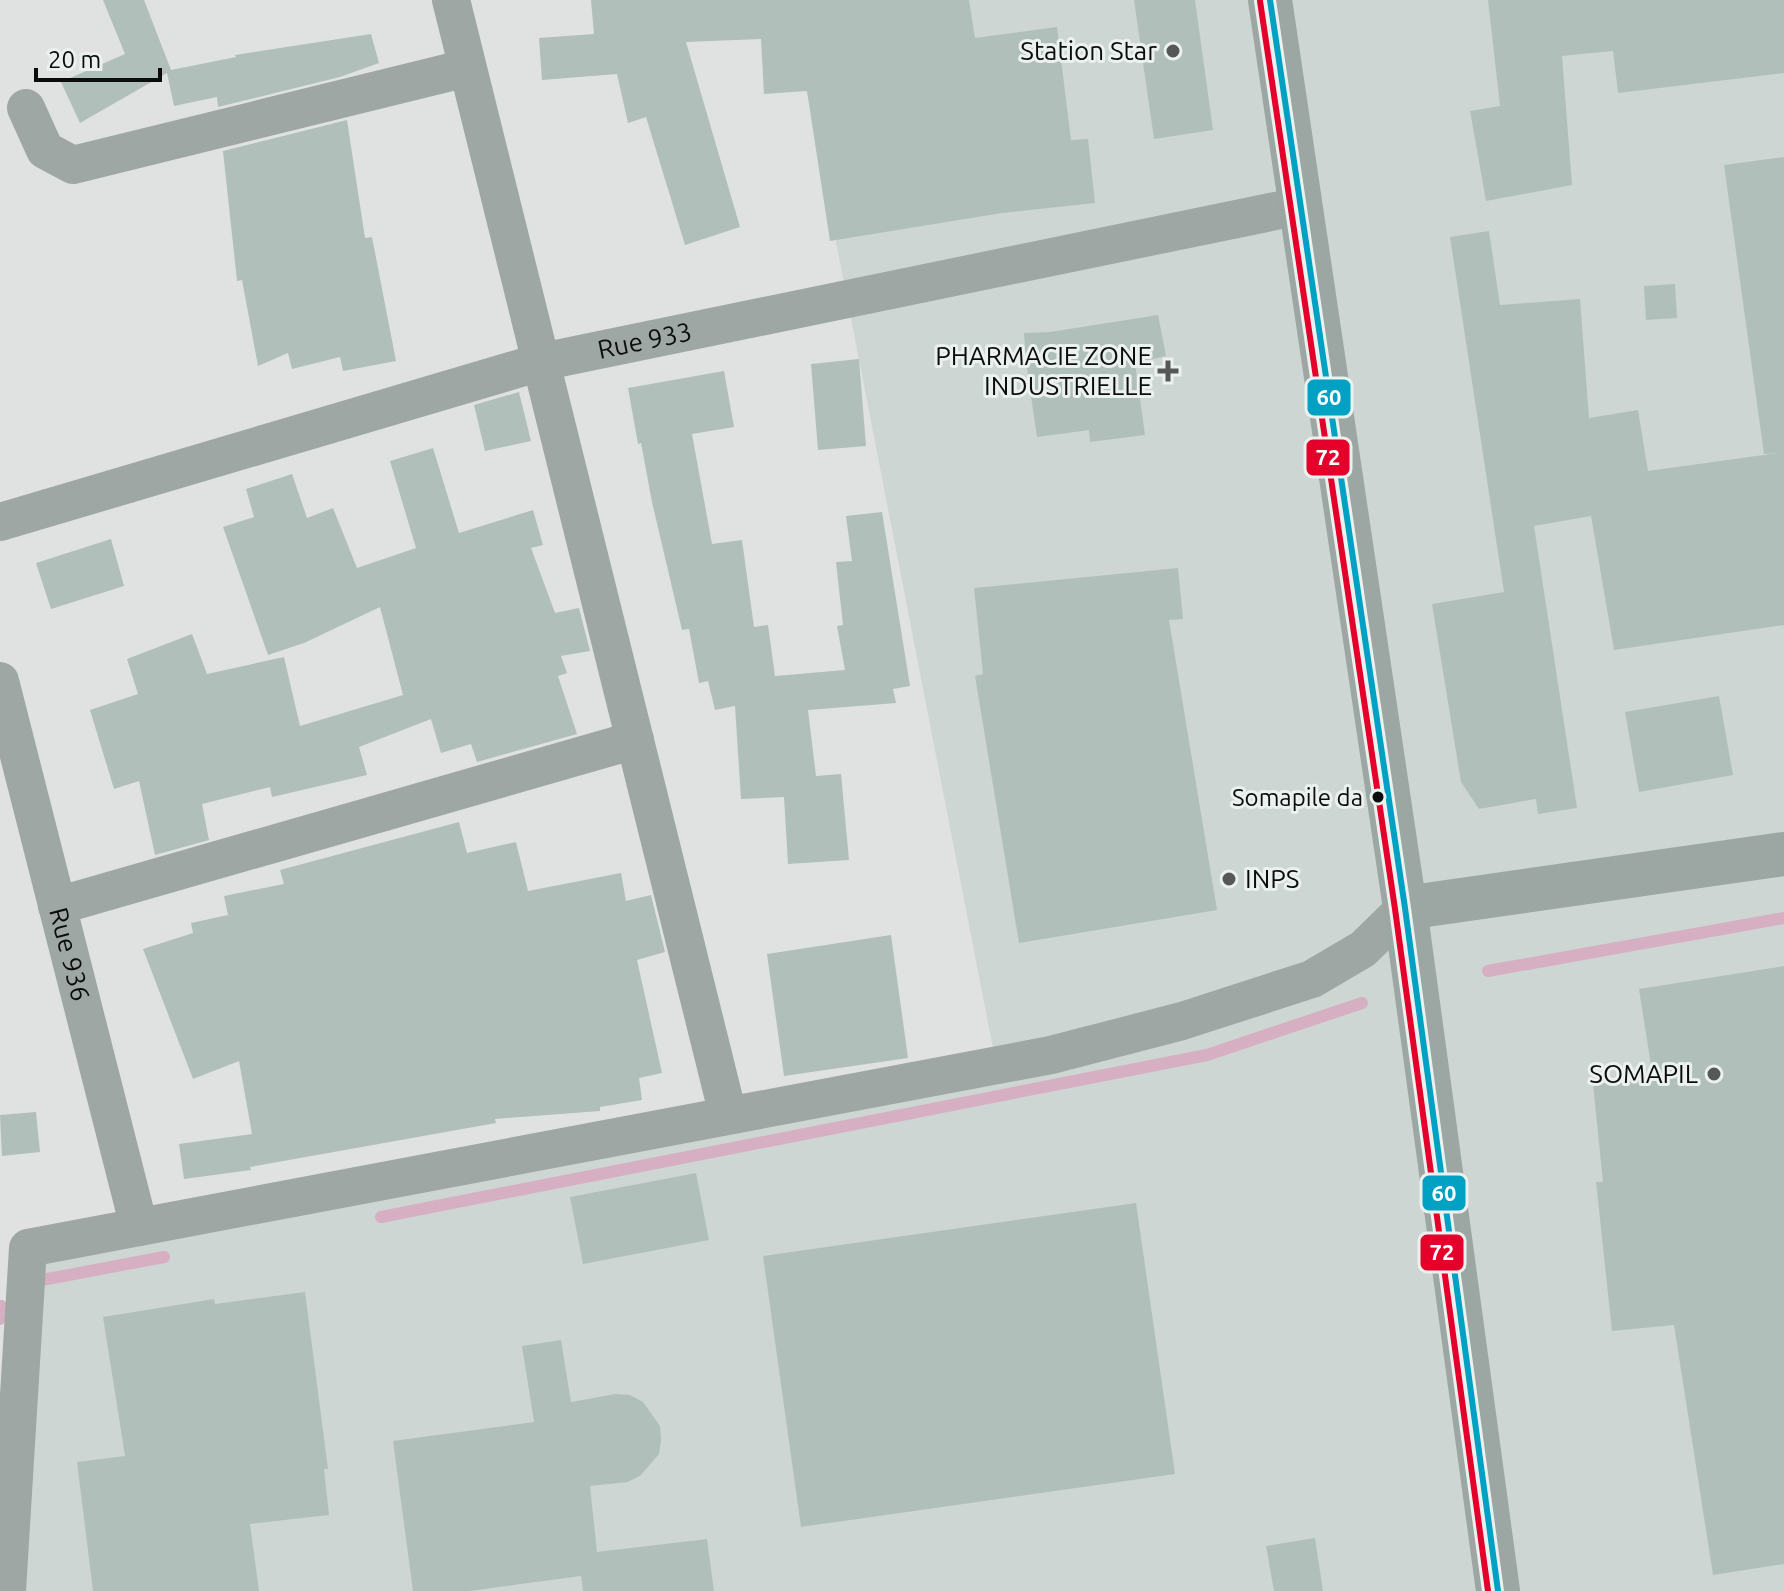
<svg xmlns="http://www.w3.org/2000/svg" width="1784" height="1591" font-family="Ubuntu,sans-serif">
	<style>
		.built { fill: #cdd6d3 }
		.lines { fill: none; stroke-linecap: round; stroke-linejoin: round }
		.stream { stroke: #d7afc2; stroke-width: 12 }
		.building { fill: #b1bfbb }
		.street { stroke: #9ea7a4; stroke-width: 38 }
		.secondary { stroke: #9ca6a3; stroke-width: 44 }
		.bus-1-casing { stroke: #ebf1ef; stroke-width: 12 }
		.bus-2-casing { stroke: #ebf1ef; stroke-width: 12 }
		.bus-1 { stroke: #01a1c4; stroke-width: 6 }
		.bus-2 { stroke: #e4002b; stroke-width: 6 }
		.poi-dot { fill: #555857; stroke: #ebf1ef; stroke-width: 3 }
		.bus-dot { fill: #0b0d0c; stroke: #ebf1ef; stroke-width: 3 }
		.labels { text-anchor: middle; stroke-width: 6; stroke-linejoin: round; paint-order: stroke }
		.bus-label { font-size: 24px; fill: #0b0d0c; stroke: #ebf1ef; text-anchor: end }
		.poi-label { font-size: 26px; fill: #0b0d0c; stroke: #ebf1ef; text-anchor: end }
		.street-label { font-size: 26px; fill: #0b0d0c; stroke: #ebf1ef }
		.line-badge { stroke: #ebf1ef; stroke-width: 3 }
		.badge-label { font-size: 22px; text-anchor: middle; font-weight: bold; fill: #fff }
	</style>
	<rect width="100%" height="100%" fill="#dfe2e1"/>
	<path class="built" d="M789 0H1784V1591H15L33 1264 998 1074Z"/>
	<g class="lines">
		<path class="stream" d="M1488 971 1784 918
			M381 1217 1207 1055 1362 1003
			M42 1280 164 1257
			M0 1319 1 1306"/>
	</g>
	<path class="building" d="M103 0H144L171 70 236 57 235 55 371 34 379 63 340 77 218 107 217 97 174 106 167 73 80 123 61 82 125 54Z
		M591 0H969L975 38 1057 27 1071 140 1088 139 1095 203 1002 213 830 241 807 91 764 94 761 39 686 42 740 227 685 245 646 117 628 123 617 74 542 80 539 38 594 34Z
		M1134 0H1195L1213 130 1154 139Z
		M1488 0H1784V73L1618 93 1613 51 1562 56 1572 185 1486 201 1470 111 1500 106Z
		M347 120 365 238 372 237 396 361 343 371 340 357 292 369 288 353 258 366 242 280 237 281 223 151Z
		M1784 157V625L1614 650 1591 516 1534 526 1577 808 1538 814 1536 799 1479 809 1461 782 1432 604 1504 592 1450 237 1489 231 1500 305 1580 299 1589 418 1638 410 1648 471 1778 453 1764 454 1724 165Z
		M1675 284 1677 318 1646 320 1644 286Z
		M1158 315 1166 356 1135 363 1145 435 1090 442 1089 430 1037 437 1026 362 1024 333 1050 332Z
		M859 359 866 446 818 450 811 364Z
		M724 371 734 427 692 434 712 544 742 540 754 627 768 625 775 676 845 670 837 626 843 625 836 562 852 561 846 516 882 512 910 686 893 689 896 703 808 710 816 776 841 774 849 860 788 864 784 797 741 799 735 706 715 710 708 681 699 683 689 629 682 630 652 502 641 443 638 444 628 388Z
		M519 392 531 441 485 451 474 405Z
		M433 448 459 533 533 510 543 545 531 548 555 613 579 608 590 651 561 656 567 673 558 676 577 734 477 762 471 744 441 753 431 719 359 747 367 775 272 797 270 787 202 804 209 840 155 855 139 781 114 789 90 710 138 694 127 659 192 634 207 674 284 657 300 726 403 695 380 607 304 643 268 655 223 527 254 517 246 489 292 474 307 518 333 508 357 568 416 548 390 461Z
		M111 539 124 586 51 609 36 563Z
		M1178 568 1183 619 1169 620 1217 910 1019 943 975 676 983 674 974 588Z
		M1719 696 1733 775 1639 792 1625 712Z
		M459 822 467 853 516 842 528 891 621 873 626 901 651 895 665 952 637 960 662 1073 639 1078 642 1100 600 1107V1111L495 1119 496 1123 250 1167 251 1170 184 1179 179 1144 252 1134 239 1061 193 1079 143 949 193 933 191 923 228 915 224 896 284 884 280 870Z
		M891 935 908 1058 784 1076 767 954Z
		M1784 966V1564L1713 1575 1674 1325 1612 1331 1596 1182H1603L1593 1084 1653 1078 1639 989Z
		M36 1112 40 1152 2 1156 0 1115Z
		M696 1173 709 1240 583 1264 570 1197Z
		M1136 1203 1175 1474 801 1527 763 1256Z
		M305 1292 328 1469H324L329 1515 250 1524 259 1591H93L77 1462 125 1456 103 1317 214 1299 215 1304Z
		M561 1340 571 1402 615 1394 630 1395 643 1402 660 1426 661 1440 659 1454 641 1475 628 1482 590 1486 597 1552 707 1539 714 1591H583L581 1576 470 1591H413L393 1441 534 1422 522 1346Z
		M1315 1538 1323 1591H1274L1266 1546Z"/>
	<g class="lines">
		<g class="street">
			<path d="M451 0 728 1115"/>
			<path d="M26 108 45 150 73 165 467 68"/>
			<path id="s1" d="M0 522 541 362 1300 206"/>
			<path id="s2" d="M0 681 139 1227"/>
			<path d="M57 906 635 740"/>
			<path d="M7 1591 28 1248 1051 1055 1182 1021 1312 979 1363 949 1405 908"/>
		</g>
		<path class="secondary" d="M1270 0 1405 908 1498 1591
			M1405 908 1784 854"/>
		<g class="bus-1-casing">
			<path id="bus-1" d="M1270 0 1405 908 1498 1591"/>
		</g>
		<g class="bus-2-casing">
			<path id="bus-2" d="M1260 1 1395 909 1488 1591"/>
		</g>
		<use href="#bus-1" class="bus-1"/>
		<use href="#bus-2" class="bus-2"/>
	</g>
	<g class="poi-dot">
		<circle cx="1173" cy="51" r="8"/>
		<path d="M1164 359h8v8h8v8h-8v8h-8v-8h-8v-8h8z"/>
		<circle cx="1229" cy="879" r="8"/>
		<circle cx="1714" cy="1074" r="8"/>
	</g>
	<circle class="bus-dot" cx="1378" cy="797" r="7"/>
	<g class="labels">
		<g class="bus-label">
			<text x="1363" y="806">Somapile da</text>
		</g>
		<g class="poi-label">
			<text x="1157" y="60">Station Star</text>
			<text x="1152" y="365">PHARMACIE ZONE<tspan x="1152" dy="30">INDUSTRIELLE</tspan></text>
			<text x="1245" y="888" text-anchor="start">INPS</text>
			<text x="1698" y="1083">SOMAPIL</text>
		</g>
		<g class="street-label">
			<text dy="9" stroke="none"><textPath href="#s1" startOffset="670">Rue 933</textPath></text>
			<text dy="9" stroke="none"><textPath href="#s2" startOffset="282">Rue 936</textPath></text>
		</g>
	</g>
	<g class="line-badge">
		<rect x="1306" y="378" width="46" height="39" rx="8" fill="#01a1c4"/>
		<rect x="1305" y="438" width="46" height="39" rx="8" fill="#e4002b"/>
		<rect x="1421" y="1174" width="46" height="38" rx="8" fill="#01a1c4"/>
		<rect x="1419" y="1233" width="46" height="39" rx="8" fill="#e4002b"/>
	</g>
	<g class="badge-label">
		<text x="1329" y="405">60</text>
		<text x="1328" y="465">72</text>
		<text x="1444" y="1201">60</text>
		<text x="1442" y="1260">72</text>
	</g>
	<path d="M36 68v12h124v-12" fill="none" stroke="#0b0d0c" stroke-width="4"/>
	<text x="48" y="68" font-size="24" fill="#0b0d0c" stroke="#ebf1ef" stroke-width="6" paint-order="stroke">20 m</text>
</svg>
